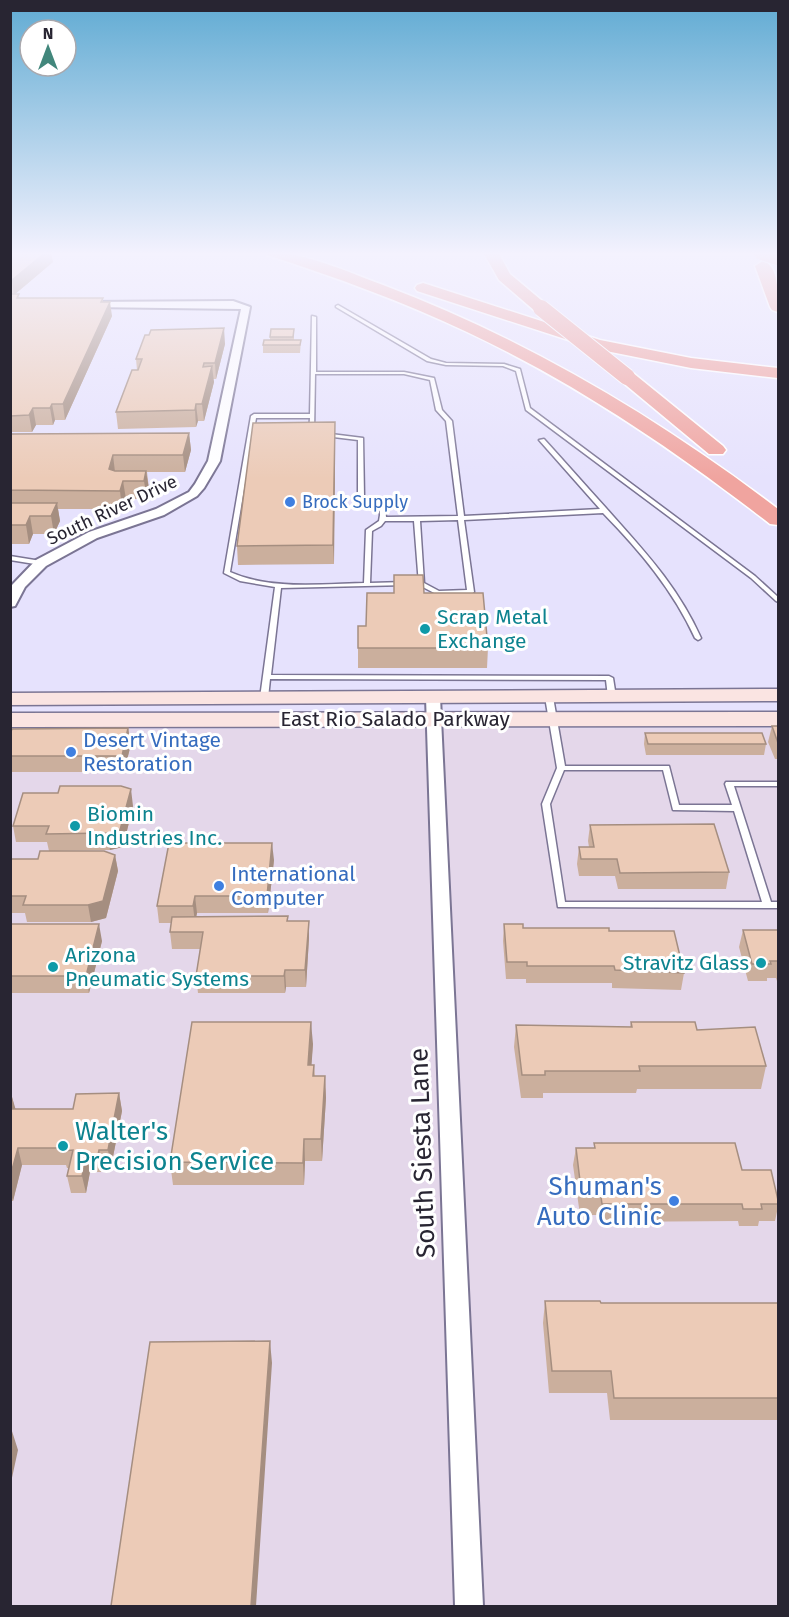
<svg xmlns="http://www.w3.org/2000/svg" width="789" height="1617" font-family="'Fira Sans',sans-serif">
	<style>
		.industrial { fill: #e4d7ea }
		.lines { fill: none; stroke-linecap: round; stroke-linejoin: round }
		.service-casing { stroke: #7b7594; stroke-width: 3 }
		.minor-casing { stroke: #7b7594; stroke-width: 4 }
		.secondary-casing { stroke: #7b7594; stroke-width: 3 }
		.motorway-casing { stroke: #fff; stroke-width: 3 }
		.service { fill: #fff; fill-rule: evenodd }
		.minor { fill: #fff; fill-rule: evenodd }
		.secondary { fill: #fae4e2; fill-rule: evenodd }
		.motorway { fill: #f0a49f; fill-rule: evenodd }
		.motorway-bridge-casing { stroke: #fff; stroke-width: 18; stroke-linecap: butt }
		.motorway-bridge { stroke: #f0a49f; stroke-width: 16 }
		.wall { fill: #cbaf9d }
		.shaded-wall { fill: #a58e80 }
		.building { fill: #eccbb7; stroke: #a58e80; stroke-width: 1.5 }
		.shop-dot { fill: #3f7fe0; stroke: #fff; stroke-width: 2 }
		.culture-dot { fill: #0f9aa8; stroke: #fff; stroke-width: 2 }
		.labels { text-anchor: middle; stroke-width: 6; stroke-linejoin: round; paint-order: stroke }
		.far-shop-label { font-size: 18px; fill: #366cbe; stroke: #fff; text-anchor: start }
		.far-street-label { font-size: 18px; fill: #282532; stroke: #fff }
		.culture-label { font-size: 21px; fill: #0d838f; stroke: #fff; text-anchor: start }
		.street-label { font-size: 21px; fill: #282532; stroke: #fff }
		.shop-label { font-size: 21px; fill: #366cbe; stroke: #fff; text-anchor: start }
		.near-culture-label { font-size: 26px; fill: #0d838f; stroke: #fff; text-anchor: start }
		.near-street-label { font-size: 26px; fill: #282532; stroke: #fff }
		.near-shop-label { font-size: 26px; fill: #366cbe; stroke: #fff; text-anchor: end }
	</style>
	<rect width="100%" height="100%" fill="#e6e2fd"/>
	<path class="industrial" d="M778 728V1606H11L10 729Z"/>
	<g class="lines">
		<g class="service-casing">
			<path id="service" d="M338 305 431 359 446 363 504 364 520 369 530 408 755 576 778 597V602L776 601 751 578 526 410 516 371 503 366 446 365 427 361 336 307V306Z
				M312 316 316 317V372H404L434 378 442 410 452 421 464 516 600 509 539 440 544 439C565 462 585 485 606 508 644 551 677 585 701 638L700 639 698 640 695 638C673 590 640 551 603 513L464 520 474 592 471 594 438 595 419 585 414 521H385L381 526 372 531 370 583 405 582 408 584 407 585 281 588 271 675 609 676 613 678 616 697 612 699 608 697 606 680 270 679 268 698 264 700H261L260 698 275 587 240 581 224 573 251 416 254 414H310ZM315 374H404L430 380 436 410 446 421 458 516 386 517 384 499 364 497 363 438 323 433V435L325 436 358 440V498L361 500 379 502 380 515 379 521 366 530 364 583C321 584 270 590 230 572L256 418H310L309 432 314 433ZM458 520 467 590 439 591 424 583 420 521Z
				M10 556 41 561 44 563 41 565 10 560Z
				M546 695H549L553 697 565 766H669L679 805H732L725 784 726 782H778V786H734L771 902H778V908L558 907 542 804 557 768 545 697ZM564 770H663L673 810 734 811 762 902H565L550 804Z"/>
		</g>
		<g class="minor-casing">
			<path id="minor" d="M233 301 250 307 220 461 204 488 197 496 164 515 97 538 46 566 25 587 15 606 10 607 12 585 36 560 89 532 156 509 189 492 195 484 208 461 241 309 89 307 85 304 86 302Z
				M433 693 440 697 483 1606H455L426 697Z"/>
		</g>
		<g class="secondary-casing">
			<path id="secondary" d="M778 689V701L10 705V693Z
				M778 712V726L10 727V713Z"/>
		</g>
		<g class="motorway-casing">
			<path id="motorway" d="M265 252C305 252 345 271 383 285 526 339 657 417 778 509V525L770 524C675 450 576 383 467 332 402 301 335 277 267 255Z
				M483 252H498L510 274 547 305 549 308 547 311H535L499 280Z
				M763 261C780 266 778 298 778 312L772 310 770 307 755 266Z
				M423 283 600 340 691 358 778 368V378L691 368 596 349 417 291 415 288 417 285Z
				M627 372 633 373 723 446 726 450 723 454H709L621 381 618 377 621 373Z"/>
		</g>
		<use href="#service" class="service"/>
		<use href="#minor" class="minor"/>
		<use href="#secondary" class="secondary"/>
		<use href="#motorway" class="motorway"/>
		<g class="motorway-bridge-casing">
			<path id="motorway-bridge" d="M762 252 778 257
				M541 308 627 377"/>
		</g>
		<use href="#motorway-bridge" class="motorway-bridge"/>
	</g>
	<path class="wall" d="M10 252 53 262 15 294 20 298H103V302L112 316 65 420H55L53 425H36L32 432H10Z
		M294 329V340H301L300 353H263V345L270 340V337Z
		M225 344 216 379H213L214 382 204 421H198L196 427 118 429 116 412 137 370 136 359Z
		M189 433 191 450 185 472H147L149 489 147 499H126L122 509H58L60 521 54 534H33L29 544H10V434Z
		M335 439 334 564 238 565 237 546Z
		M366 626 488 648 487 668H358V648Z
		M772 726H778V759H775L768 742Z
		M128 728 131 744 124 772H10V734Z
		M645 733 766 744 764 755H646L644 744Z
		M133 806 123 847 110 850 49 851 47 842H16L13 826Z
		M590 825 729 872 726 889H618L615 876H579L577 864 579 847H589L588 841Z
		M115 855 118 871 106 918 91 922H27L25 913H10V859H38Z
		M274 860 268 913H197L196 917 288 916V921L309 938 306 987H286L285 993H198L196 976 200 949H172L170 932 171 923H159L157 906Z
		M10 924 102 941 89 993H10Z
		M504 924 523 928 609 931 684 973 681 990 612 988V983H526V979H506L503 941Z
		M743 930H778V981H777L776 978H767V981H748L739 947Z
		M631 1022 697 1030 766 1066 761 1089H637L636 1093H543V1098H521L514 1047 516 1025 630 1027Z
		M313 1044 311 1065H314L315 1076H325L326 1098 322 1161H305L304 1185H173L170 1162Z
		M119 1093 122 1111 111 1167H102L101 1172H90L86 1193H71L67 1176 69 1168H67L66 1165H22L13 1201H10V1097H12L15 1109H73Z
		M594 1143 742 1170 778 1200V1207L775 1221H759L758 1226H739L738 1221 599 1222 598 1215H580L573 1165 576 1148H594Z
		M545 1301 601 1303H778V1420H610L607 1393H549L543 1323Z"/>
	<path class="shaded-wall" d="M43 252H51L53 262 14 295 12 280Z
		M110 302 112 316 65 420 63 404Z
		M224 328 225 344 216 379 215 363Z
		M212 366 214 382 204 421 202 404Z
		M52 404 55 420 53 425 50 408Z
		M196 404 198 421 196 427 195 410Z
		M33 408 36 425 32 432 29 415Z
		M335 422V439L334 564 333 545Z
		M189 433 191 450 185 472 183 455Z
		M113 455 115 472 109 469Z
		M146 471 149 489 147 499 144 481Z
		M123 481 126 499 122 509 120 491Z
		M57 503 60 521 54 534 51 516Z
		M30 516 33 534 29 544 26 525Z
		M128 728 131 744 124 772 122 756Z
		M131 789 133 806 123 847 110 850 107 833Z
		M272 843 274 860 268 913 267 896Z
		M115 855 118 871 106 918 91 922 88 905Z
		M195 896 197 913 195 923 193 906Z
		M309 921V938L306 987 305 970Z
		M99 924 102 941 89 993 86 976Z
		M285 970 286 987 285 993 284 976Z
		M311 1022 313 1044 310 1087 308 1065Z
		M325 1076 326 1098 322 1161 321 1139Z
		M119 1093 122 1111 111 1167 108 1150Z
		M12 1097 17 1114 10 1117V1104Z
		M304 1139 305 1161 304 1185 303 1163Z
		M18 1148 22 1165 13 1201 10 1191V1177Z
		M99 1150 102 1167 101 1172 98 1155Z
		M87 1155 90 1172 86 1193 82 1176Z
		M270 1341 272 1363 256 1606H251Z
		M11 1428 18 1450 10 1487V1433Z"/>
	<path class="building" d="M10 252H46L12 280H10Z
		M10 294H19L17 298H103L101 302H110L63 404H52L50 408H33L29 415 10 416Z
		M224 328 215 363H204L203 367 212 366 202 404H196L195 410 116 412 132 370H138L142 359H136L145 335H149L151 330Z
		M271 329H294L293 337H270Z
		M264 340H301L300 345H263Z
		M335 422 333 545 237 546 253 423Z
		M189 433 183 455H113L109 469 115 471H146L144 481H123L120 491 10 490V434Z
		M10 503H57L51 516H30L26 525H10Z
		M394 575H423L424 593H483L488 648H358V626H366L367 593H394Z
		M772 726H778V743Z
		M128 728 122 756H10V734L12 729Z
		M645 733H762L766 744H648Z
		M60 786H121L131 789 120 830 107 833 46 834 49 826H13L23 793H58Z
		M714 824 729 872 620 873 617 859H581L579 847H594L590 825Z
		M169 843H272L267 896H195L193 906H157Z
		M40 851H104L115 855 103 901 88 905H23L26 896H10V859H38Z
		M288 916 287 921H309L305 970H285L284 976H196L203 932H170L172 917Z
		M10 924H99L86 976H10Z
		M504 924H523V928H609V931H674L684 973 615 970 614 966H527V962H507Z
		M743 930H778V961H770L771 964H752Z
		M192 1022H311L308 1065H314L313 1076H325L321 1139H304L303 1163 170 1162Z
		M631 1022H695L697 1030 755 1027 766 1066H639L640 1071H545V1075H522L516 1025 632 1027Z
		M119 1093 108 1150H99L98 1155H87L82 1176H67L73 1150 63 1151 64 1148H18L10 1177 11 1109H73L76 1094Z
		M594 1143H735L742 1170H771L778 1200V1204H761L762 1209H743L742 1204H602L601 1197H582L576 1148H595Z
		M545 1301H600L601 1303H778V1398H614L611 1371H552Z
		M270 1341 251 1606H111L150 1342Z"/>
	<linearGradient id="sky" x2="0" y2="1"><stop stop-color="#60abd3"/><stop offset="0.53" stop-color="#f4f2fe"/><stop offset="1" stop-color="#f4f2fe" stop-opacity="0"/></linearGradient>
	<rect width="789" height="479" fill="url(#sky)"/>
	<g class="shop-dot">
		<circle cx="290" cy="502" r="6"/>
		<circle cx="71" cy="752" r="6"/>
		<circle cx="219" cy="886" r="6"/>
		<circle cx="674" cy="1201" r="6"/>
	</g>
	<g class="culture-dot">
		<circle cx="425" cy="629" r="6"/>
		<circle cx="75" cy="826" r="6"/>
		<circle cx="761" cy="963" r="6"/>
		<circle cx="53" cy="967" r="6"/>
		<circle cx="63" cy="1146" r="6"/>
	</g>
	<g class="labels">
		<g class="far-shop-label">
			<text x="302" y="508">Brock Supply</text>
		</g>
		<g class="far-street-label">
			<text transform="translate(112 510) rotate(-25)" y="6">South River Drive</text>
		</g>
		<g class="culture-label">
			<text x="437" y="624">Scrap Metal<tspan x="437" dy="24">Exchange</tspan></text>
			<text x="87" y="821">Biomin<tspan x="87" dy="24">Industries Inc.</tspan></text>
			<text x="65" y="962">Arizona<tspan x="65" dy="24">Pneumatic Systems</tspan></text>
			<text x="749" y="970" text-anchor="end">Stravitz Glass</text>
		</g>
		<g class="street-label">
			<text x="395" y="726">East Rio Salado Parkway</text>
		</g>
		<g class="shop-label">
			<text x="83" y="747">Desert Vintage<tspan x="83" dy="24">Restoration</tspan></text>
			<text x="231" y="881">International<tspan x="231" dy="24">Computer</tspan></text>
		</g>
		<g class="near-culture-label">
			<text x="75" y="1140">Walter's<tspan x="75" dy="30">Precision Service</tspan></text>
		</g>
		<g class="near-street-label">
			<text transform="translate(422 1153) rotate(-92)" y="9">South Siesta Lane</text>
		</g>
		<g class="near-shop-label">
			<text x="662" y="1195">Shuman's<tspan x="662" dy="30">Auto Clinic</tspan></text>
		</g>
	</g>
	<rect width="789" height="1617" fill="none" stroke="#282532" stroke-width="24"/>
	<g transform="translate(48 48)"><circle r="28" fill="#ffffff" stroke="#a9a8ad" stroke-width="1.5"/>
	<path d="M0-4.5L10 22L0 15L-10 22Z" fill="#42877c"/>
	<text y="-9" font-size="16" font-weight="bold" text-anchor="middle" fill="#282532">N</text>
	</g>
</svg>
